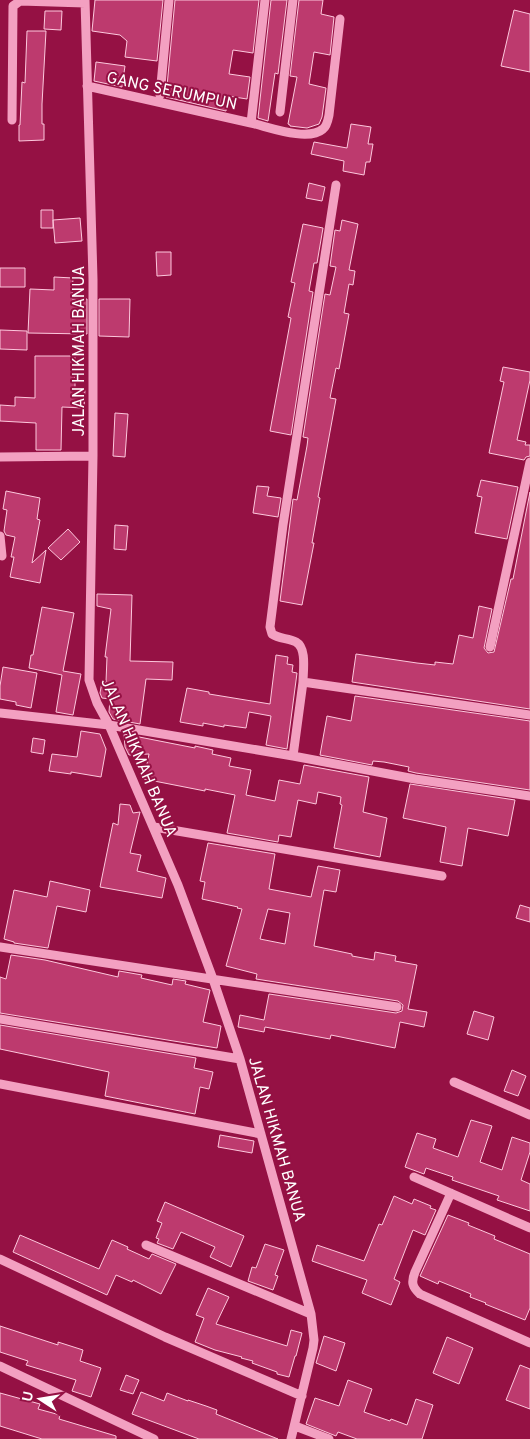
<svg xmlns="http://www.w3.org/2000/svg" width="530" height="1439" font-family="Overpass,sans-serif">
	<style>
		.building { fill: #bd3a6e; stroke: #fdc8dd; fill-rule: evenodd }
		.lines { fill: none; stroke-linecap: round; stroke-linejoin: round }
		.minor { stroke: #f3a0c1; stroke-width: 9 }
		.labels { text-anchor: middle; stroke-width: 4; stroke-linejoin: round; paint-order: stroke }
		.street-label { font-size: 16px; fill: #fff; stroke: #951144 }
	</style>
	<rect width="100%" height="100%" fill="#951144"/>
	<path class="building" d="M95 0H163L157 61 125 57 127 41 120 35 92 31Z
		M175 0H259L253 53 233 50 229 74 250 77 247 99 228 96 226 111 166 97Z
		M271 0H287L278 74 275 73 268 121 258 118Z
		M299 0H323L321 14 334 17 330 55 314 52 309 84 326 88 322 117 319 124 307 128 290 126V125L288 124 297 77 290 76Z
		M514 10 530 14V72L501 66Z
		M45 11H62L61 30 44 29Z
		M27 31H46L42 104V124H44V140L19 141V125H20L22 82 25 83Z
		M96 62 125 66 122 87 94 81Z
		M351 124 371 127 368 144H373L370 162H366L364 175 343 171 344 161 311 154 314 142 347 148Z
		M309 183 325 187 322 201 306 198Z
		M41 210H53V228H41Z
		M80 218 82 241 55 243 53 220Z
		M342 220 358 224 349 270 355 271 353 285 349 284 344 313 349 314 339 369 336 368 330 398 336 399 318 497 320 498 312 543H314L302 605 280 601 293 499 297 500 307 446 308 438 303 437 325 294 330 295 336 267 330 266 335 230 340 231Z
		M303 224 323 228 317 263H314L309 291 313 292 291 435 270 431 291 318 288 317 295 283 291 282Z
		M156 252H171V275L157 276Z
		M0 268H25V287H0Z
		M54 277 73 278 72 299H87V334L28 333 30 289 54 290Z
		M99 299H130L129 337 99 336Z
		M0 330 27 331V350L0 349Z
		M35 356H75V388L85 389 84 408 62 407 61 450H36V423L0 421V405L15 406V397L35 398Z
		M503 367 530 372V380L517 440 526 442 525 445H530V456L526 457 524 460 489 453 504 382 500 381Z
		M115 413 128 414 125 457 113 456Z
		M481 480 518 487 507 539 475 533 482 497 477 496Z
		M257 486 269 487 267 496 281 498 278 517 253 513Z
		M6 491 40 498 37 519 40 520 32 563 46 550 40 583 10 577 14 557H11L15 537 6 535 4 531 7 510 3 509Z
		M530 492V709L352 682 356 654 417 663 435 665V662L453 664 459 635 473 638 479 606 492 609 484 648 488 653 494 652 511 579H513Z
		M115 525 128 526 126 550 114 549Z
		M68 529 80 542 61 560 48 548Z
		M97 594 132 595 130 661 173 662 172 680 146 679 140 724 113 719 109 712 110 699 102 698 100 693 102 682H106L107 657H105L111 609 97 606Z
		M42 607 74 613 63 671 81 674 73 715 56 712 62 675 29 668 31 655H33Z
		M276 655 288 657 287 664 293 665 292 672 297 673 287 749 266 745 271 716 249 712 246 728 224 725V727L203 723V726L180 722 187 688 209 692V694L270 704Z
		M3 667 37 673 31 708 16 705V702L0 699V686Z
		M355 696 530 721V790L416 773 408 771 409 767 384 762 373 761 372 765 320 755 327 716 351 721Z
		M81 731 100 734 106 749 101 777 71 772V774L49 771 52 754 77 757Z
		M124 734 195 748V746L213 750 212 754 231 758 229 766 251 770 246 795 275 801 279 780 300 784 304 765 369 777 363 812 387 818 380 857 334 848 342 805 340 804 341 797 318 792 316 804 298 800 291 837 279 835 278 842 227 833 235 795 205 789V791L144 779 149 754 129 755 125 747Z
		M33 738 45 740 43 754 31 752Z
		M410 784 515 800 508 836 468 828 462 866 440 862 446 827 403 818Z
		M120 804 130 805 133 813 140 812 130 853 141 855 137 871 166 878 162 898 100 887 113 823 118 825Z
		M208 843 275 854 269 889 311 897 318 866 340 870 336 892 324 890 314 946 352 954V956L374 960 375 952 396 956 395 961 417 965 408 1009 427 1012 424 1027 400 1022 395 1048 331 1035 330 1039 265 1027 264 1032 238 1027 240 1015 264 1020 269 994 396 1013 402 1011 403 1005 398 1001 256 979 257 974 226 966 242 909 237 908 238 907 202 899 205 882 200 881ZM268 909 290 913 285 944 260 939Z
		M50 881 90 890 86 912 57 906 48 948 14 943V942L4 939 14 890 47 897Z
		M520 905 530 908V922L516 918Z
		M11 955 45 960 118 977 119 971 142 975 141 978 172 985 173 979 186 981 185 984 210 990 203 1022 221 1026 217 1048 0 1013V977L6 979Z
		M474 1011 494 1017 488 1040 467 1034Z
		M0 1025 196 1058 194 1068 213 1072 209 1089 200 1087 195 1114 105 1096 109 1072 0 1049Z
		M512 1070 526 1076 518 1096 504 1091Z
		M471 1120 492 1126 480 1162 502 1170 512 1137 530 1143V1152L521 1180 530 1184V1211L497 1200 499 1196 452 1180 453 1177 426 1168 424 1174 405 1167 417 1133 436 1139 433 1148 458 1157Z
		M220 1135 254 1141 252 1153 218 1147Z
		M394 1196 412 1204 414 1199 431 1206 430 1208 436 1210 425 1235 413 1230 394 1279 400 1282 391 1305 362 1293 367 1280 312 1261 317 1245 364 1261 379 1224 382 1225Z
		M165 1202 244 1236 231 1267 210 1257 215 1247 181 1232 173 1249 157 1243 159 1239 156 1238 162 1223 157 1221Z
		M448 1215 469 1223 468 1225 495 1236 494 1239 530 1254V1308L525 1320 485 1304 486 1303 470 1297 471 1294 439 1281 438 1284 420 1276Z
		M20 1235 99 1269 112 1240 128 1247 127 1249 149 1259 152 1254 176 1264 161 1294 133 1280 132 1282 116 1275 107 1295 13 1252Z
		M265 1244 284 1250 275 1275 278 1276 273 1290 248 1281 252 1267 256 1268Z
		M208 1288 229 1297 216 1324 287 1346 291 1330 302 1333 296 1356H295L289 1377 277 1374V1372L252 1363 253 1361 241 1358 242 1357 215 1350 195 1342 204 1318 196 1315Z
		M0 1326 58 1345V1342L83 1350 80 1361 101 1368 91 1397 72 1391 76 1380 26 1365 28 1361 0 1352Z
		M324 1336 345 1343 336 1371 316 1363Z
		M447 1337 473 1348 459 1384 433 1373Z
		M520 1365 530 1369V1409L506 1400Z
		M126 1375 139 1380 133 1394 120 1390Z
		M348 1380 372 1389 364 1412 390 1421 391 1419 407 1425 416 1399 433 1405 422 1439H357L338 1432 336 1436 306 1424 315 1398 339 1406Z
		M141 1392 164 1401 167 1393 188 1401V1400L206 1406 217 1410 216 1414 278 1439H199L132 1414Z
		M0 1393 40 1404 38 1409 60 1415 59 1419 116 1436V1439H42L0 1426Z"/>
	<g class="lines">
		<path class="minor" d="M85 0 93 279V456L89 680 97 703 109 725 178 885 213 979 240 1059 311 1314 314 1340 313 1348 291 1439
			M87 86 251 123 265 0
			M160 95 169 0
			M280 112 293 0
			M12 120 13 6 20 1 85 3
			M251 123C269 127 308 142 323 129 327 126 328 120 329 115L340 19
			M0 457 93 456
			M0 536 2 556
			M490 647 530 462
			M303 682C303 671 307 648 296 642 288 638 279 639 272 634L270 627 283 525 336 185
			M0 713 109 725 293 756 415 779 530 796
			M293 756 303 682 530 715
			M154 827 442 876
			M0 947 397 1007
			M0 1019 240 1059
			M454 1082 530 1115
			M0 1084 261 1134
			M414 1177 530 1228
			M451 1193 415 1272C411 1282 412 1287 420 1294L530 1343
			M146 1245 311 1314
			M0 1259 165 1337 302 1396
			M0 1366 154 1439
			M295 1426 329 1439"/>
	</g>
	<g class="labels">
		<g class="street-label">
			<text transform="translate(172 90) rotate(12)" y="6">GANG SERUMPUN</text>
			<text transform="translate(78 351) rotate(-90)" y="6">JALAN HIKMAH BANUA</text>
			<text transform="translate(140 757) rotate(67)" y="6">JALAN HIKMAH BANUA</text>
			<text transform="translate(278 1139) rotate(74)" y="6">JALAN HIKMAH BANUA</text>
		</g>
	</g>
	<g transform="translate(40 1399) rotate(282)" stroke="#951144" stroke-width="4" paint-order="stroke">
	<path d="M0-4L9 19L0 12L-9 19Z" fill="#ffffff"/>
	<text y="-8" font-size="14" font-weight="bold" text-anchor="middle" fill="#ffffff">U</text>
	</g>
</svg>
